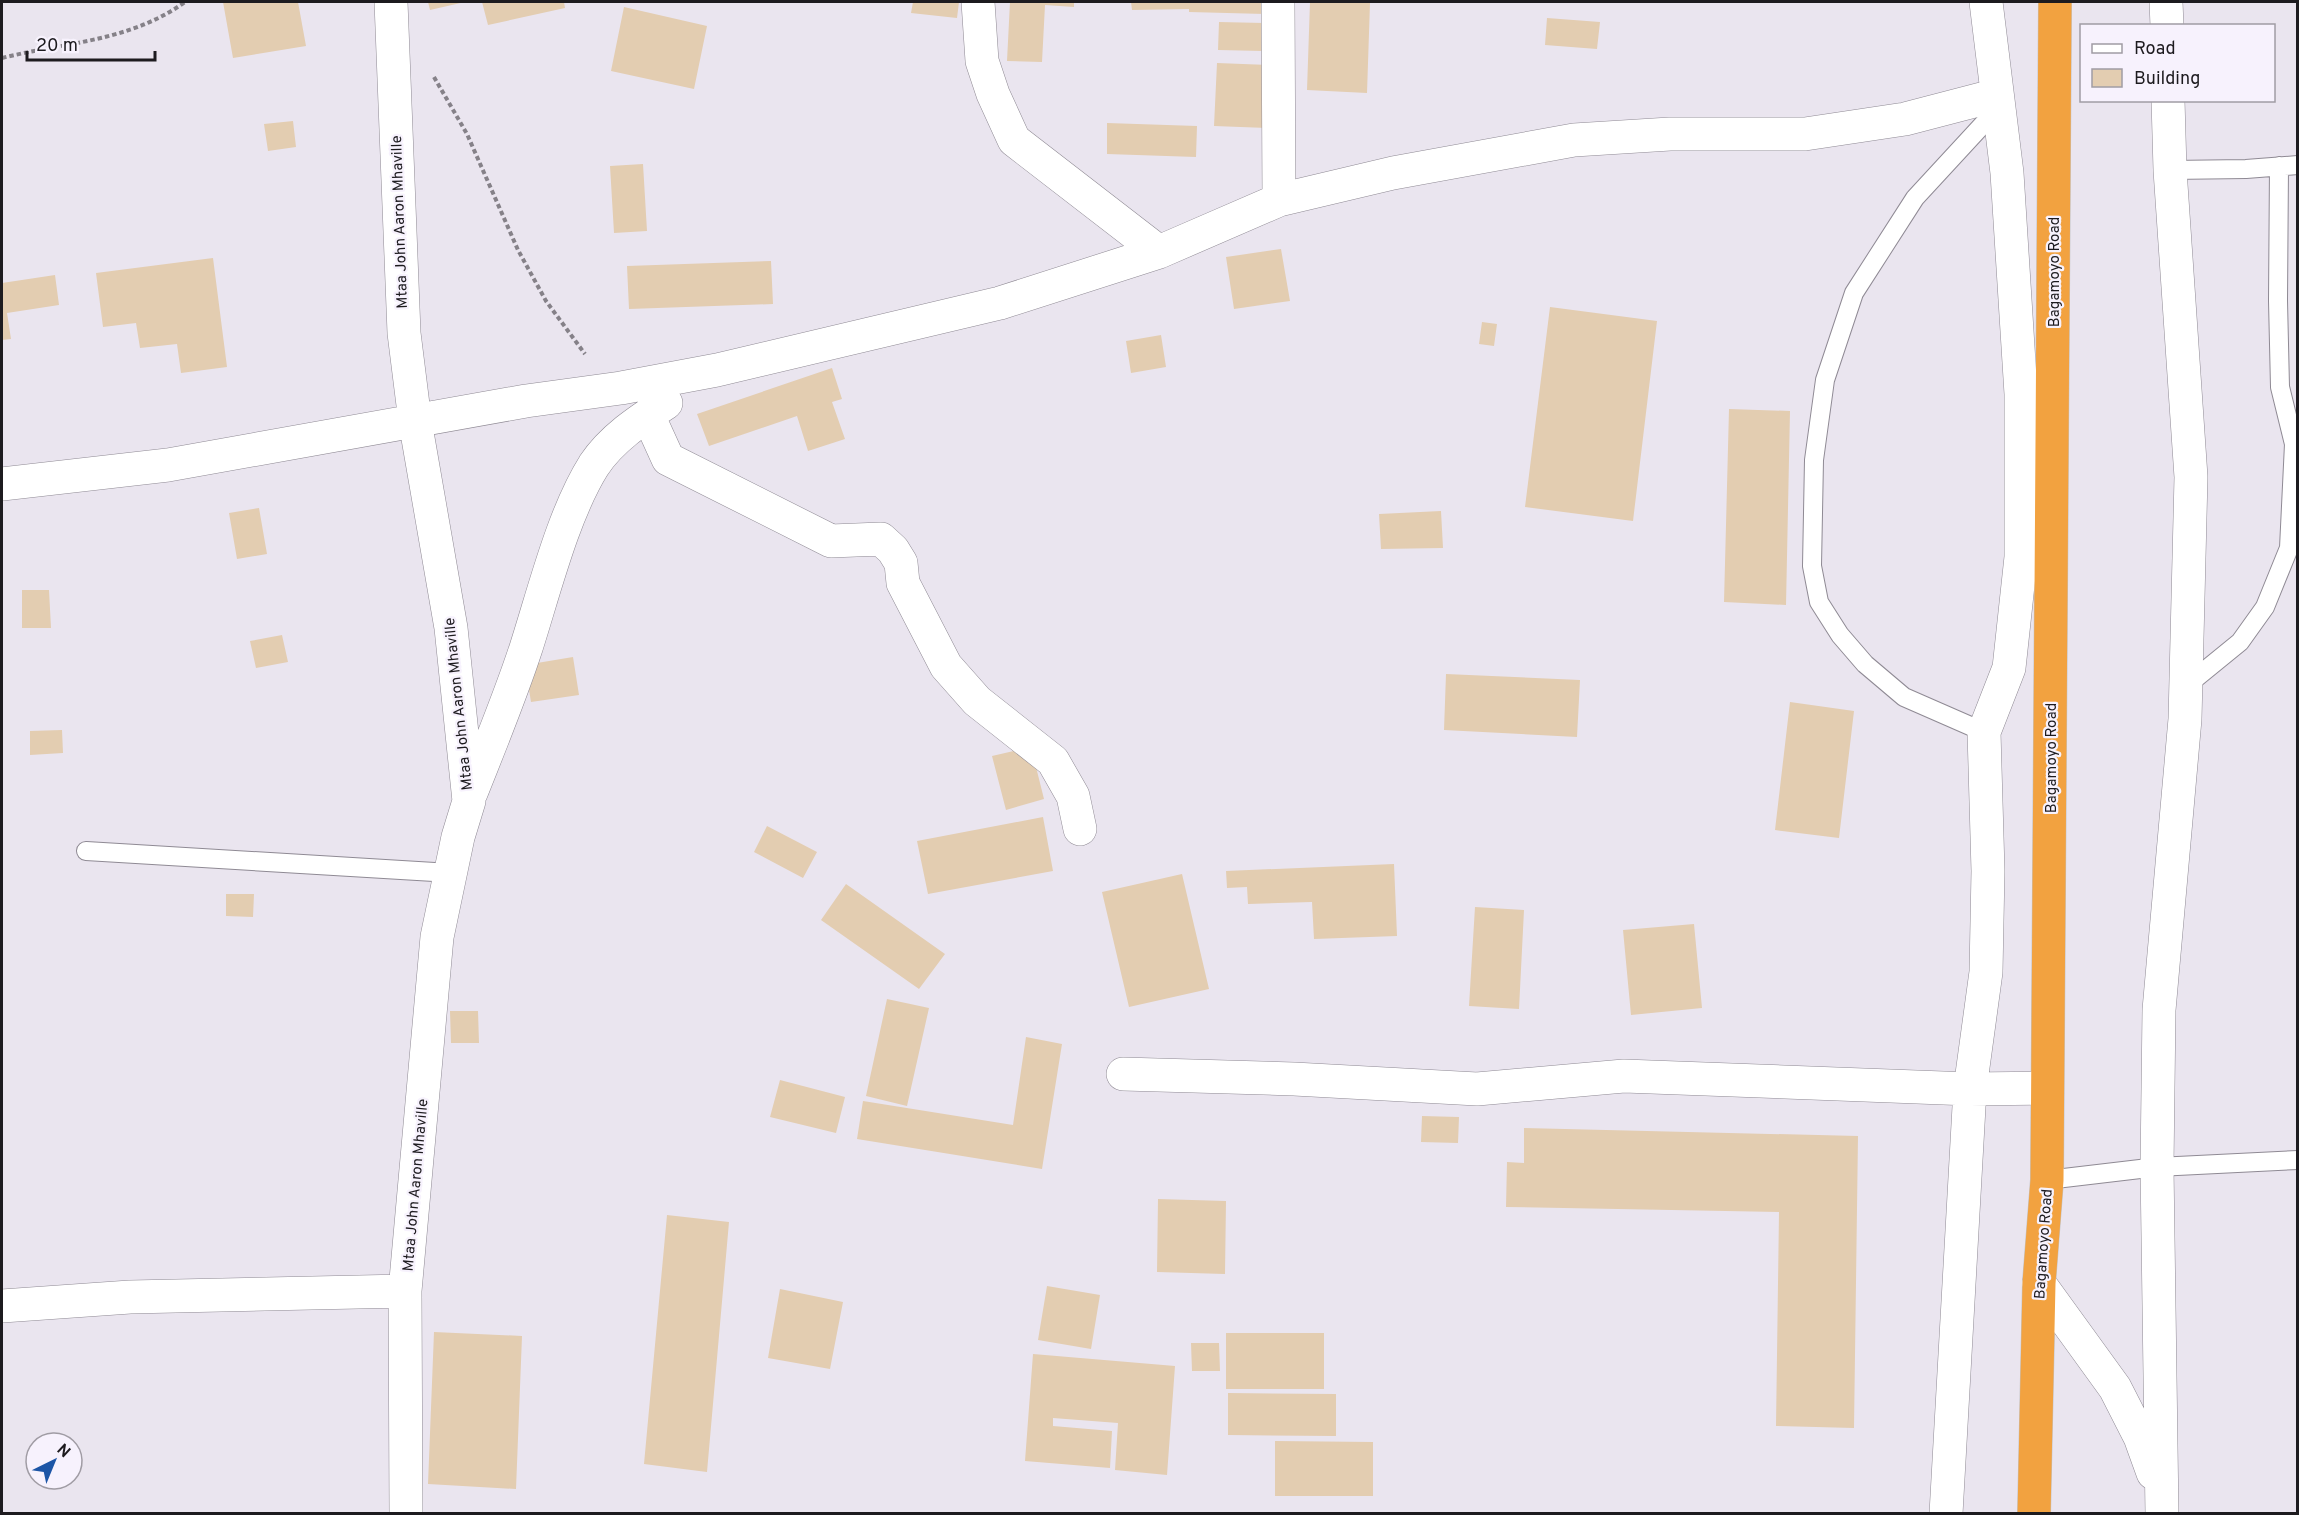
<svg xmlns="http://www.w3.org/2000/svg" width="2299" height="1515" font-family="Overpass,sans-serif">
	<style>
		.building { fill: #e3cdb1 }
		.lines { fill: none; stroke-linecap: round; stroke-linejoin: round }
		.service-casing { stroke: #8f8a94; stroke-width: 20 }
		.minor-casing { stroke: #8f8a94; stroke-width: 34 }
		.trunk-casing { stroke: #c4c4c5; stroke-width: 34 }
		.path { stroke: #858188; stroke-width: 4; stroke-dasharray: 4.5 3; stroke-linecap: butt }
		.service { stroke: #fff; stroke-width: 18 }
		.minor { stroke: #fff; stroke-width: 33 }
		.trunk { stroke: #f2a240; stroke-width: 33 }
		.labels { text-anchor: middle; stroke-width: 4.5; stroke-linejoin: round; paint-order: stroke }
		.street-label { font-size: 15px; fill: #1d1b1f; stroke: #f7f2fd }
	</style>
	<rect width="100%" height="100%" fill="#eae5ef"/>
	<path class="building" d="M223 2H298L306 46 233 58Z
		M428 2H465L430 10Z
		M482 2H564L565 8 488 25Z
		M913 2H959L957 18 911 13Z
		M1010 2H1074V7L1045 5 1042 62 1007 61Z
		M1131 2H1265V14L1189 12V9L1132 10Z
		M1310 2 1370 3 1367 93 1307 90Z
		M624 7 707 26 694 89 611 71Z
		M1547 18 1600 22 1597 49 1545 45Z
		M1219 22 1264 23 1263 51 1218 50Z
		M1217 63 1269 65 1267 128 1214 126Z
		M293 121 296 147 268 151 264 124Z
		M1107 123 1197 126 1196 157 1107 154Z
		M643 164 647 231 614 233 610 166Z
		M1281 249 1290 301 1234 309 1226 257Z
		M213 258 227 367 181 373 177 344 140 348 136 323 103 327 96 273Z
		M771 261 773 304 629 309 627 266Z
		M55 275 59 305 7 313 11 339 2 340V283Z
		M1550 307 1657 321 1633 521 1525 507Z
		M1482 322 1497 324 1494 346 1479 344Z
		M1161 335 1166 367 1131 373 1126 341Z
		M832 368 842 399 832 402 845 439 808 451 797 416 709 446 697 414Z
		M1729 409 1790 411 1786 605 1724 602Z
		M259 508 267 554 237 559 229 513Z
		M1441 511 1443 548 1381 549 1379 514Z
		M22 590H49L51 628H22Z
		M282 635 288 662 256 668 250 641Z
		M573 657 579 695 531 702 525 665Z
		M1446 674 1580 680 1577 737 1444 730Z
		M1790 702 1854 711 1839 838 1775 830Z
		M62 730 63 753 30 755V731Z
		M1031 747 1044 799 1006 810 992 756Z
		M1043 817 1053 871 928 894 917 841Z
		M767 826 817 852 803 878 754 852Z
		M1394 864 1397 936 1314 939 1312 902 1248 904 1247 887 1227 888 1226 871Z
		M1182 874 1209 989 1129 1007 1102 892Z
		M846 884 945 954 919 989 821 920Z
		M226 894H254L253 917 226 916Z
		M1475 907 1524 910 1519 1009 1469 1006Z
		M1694 924 1702 1008 1631 1015 1623 930Z
		M887 999 929 1008 907 1106 866 1096Z
		M450 1011H478L479 1043H451Z
		M1026 1037 1062 1044 1042 1169 857 1139 863 1101 1013 1125Z
		M780 1080 845 1097 836 1133 770 1117Z
		M1422 1116 1459 1117 1458 1143 1421 1142Z
		M1524 1128 1858 1136 1854 1428 1776 1426 1779 1212 1506 1207 1507 1162 1524 1163Z
		M1158 1199 1226 1201 1225 1274 1157 1272Z
		M667 1215 729 1222 707 1472 644 1464Z
		M1047 1286 1100 1295 1091 1349 1038 1340Z
		M780 1289 843 1302 830 1369 768 1358Z
		M434 1332 522 1336 516 1489 428 1484Z
		M1226 1333H1324V1389H1226Z
		M1191 1343H1219L1220 1371H1192Z
		M1033 1354 1175 1366 1167 1475 1115 1470 1118 1423 1053 1418V1426L1112 1431 1110 1468 1025 1461Z
		M1228 1393 1336 1394V1436L1228 1435Z
		M1275 1441 1373 1442V1496H1275Z"/>
	<g class="lines">
		<g class="service-casing">
			<path id="service" d="M2170 170 2246 169 2298 165
				M2186 686 2240 642 2265 607 2289 548 2294 444 2280 387 2278 301 2279 166
				M1984 732 1904 697 1865 664 1840 635 1819 602 1812 566 1814 460 1825 380 1854 293 1915 198 1999 107
				M86 851 451 873
				M2047 1180 2157 1167 2298 1160"/>
		</g>
		<g class="minor-casing">
			<path id="minor" d="M391 2 404 333 415 421 451 628 469 801 458 837 437 937 405 1291 406 1514
				M978 2 982 61 993 94 1014 140 1159 252
				M1278 2 1279 200
				M2166 2 2167 26
				M648 415 668 459 831 541 881 539 893 550 901 563 903 583 946 666 977 701 1053 761 1073 796 1080 829
				M2 484 168 465 526 401 621 388 717 370 1000 303 1159 252 1279 200 1393 173 1574 140 1670 134H1805L1905 119 1997 95
				M471 793C490 745 510 697 526 648 544 592 563 514 594 465 612 438 640 420 666 403
				M1123 1074 1294 1079 1477 1089 1624 1076 1970 1089 2047 1088
				M2039 1283 2115 1388 2140 1437 2153 1473
				M2 1306 130 1297 405 1291
				M1946 1514 1970 1089 1986 972 1988 871 1984 732 2009 668 2021 557V394L2007 173 1986 2
				M2162 1514 2157 1167 2159 1010 2185 719 2191 477 2170 170 2168 100"/>
		</g>
		<g class="trunk-casing">
			<path id="trunk" d="M2034 1514 2039 1283 2047 1180 2055 2"/>
		</g>
		<path class="path" d="M2 58C66 42 129 42 185 2
			M434 77 467 134 518 250 546 301 585 354"/>
		<use href="#service" class="service"/>
		<use href="#minor" class="minor"/>
		<use href="#trunk" class="trunk"/>
	</g>
	<g class="labels">
		<g class="street-label">
			<text transform="translate(399 222) rotate(-92)" y="5">Mtaa John Aaron Mhaville</text>
			<text transform="translate(2054 272) rotate(-90)" y="5">Bagamoyo Road</text>
			<text transform="translate(458 704) rotate(-96)" y="5">Mtaa John Aaron Mhaville</text>
			<text transform="translate(2051 758) rotate(-90)" y="5">Bagamoyo Road</text>
			<text transform="translate(415 1185) rotate(-85)" y="5">Mtaa John Aaron Mhaville</text>
			<text transform="translate(2043 1244) rotate(-86)" y="5">Bagamoyo Road</text>
		</g>
	</g>
	<rect width="2299" height="1515" fill="none" stroke="#1d1b1f" stroke-width="6"/>
	<rect x="2080" y="24" width="195" height="78" fill="#f7f2fd" stroke="#a09ca4" stroke-width="1.5"/>
	<rect x="2092" y="44" width="30" height="9" fill="#ffffff" stroke="#a09ca4" stroke-width="1.5"/>
	<text x="2134" y="54" font-size="18" fill="#1d1b1f">Road</text>
	<rect x="2092" y="69" width="30" height="18" fill="#e3cdb1" stroke="#a09ca4" stroke-width="1.5"/>
	<text x="2134" y="84" font-size="18" fill="#1d1b1f">Building</text>
	<g transform="translate(54 1461) rotate(43)"><circle r="28" fill="#f7f2fd" stroke="#a09ca4" stroke-width="1.5"/>
	<path d="M0-4.5L10 22L0 15L-10 22Z" fill="#1c55a6"/>
	<text y="-9" font-size="16" font-weight="bold" text-anchor="middle" fill="#1d1b1f">N</text>
	</g>
	<path d="M27 51v9h128v-9" fill="none" stroke="#1d1b1f" stroke-width="3"/>
	<text x="36" y="51" font-size="18" fill="#1d1b1f" stroke="#f7f2fd" stroke-width="4.5" paint-order="stroke">20 m</text>
</svg>
